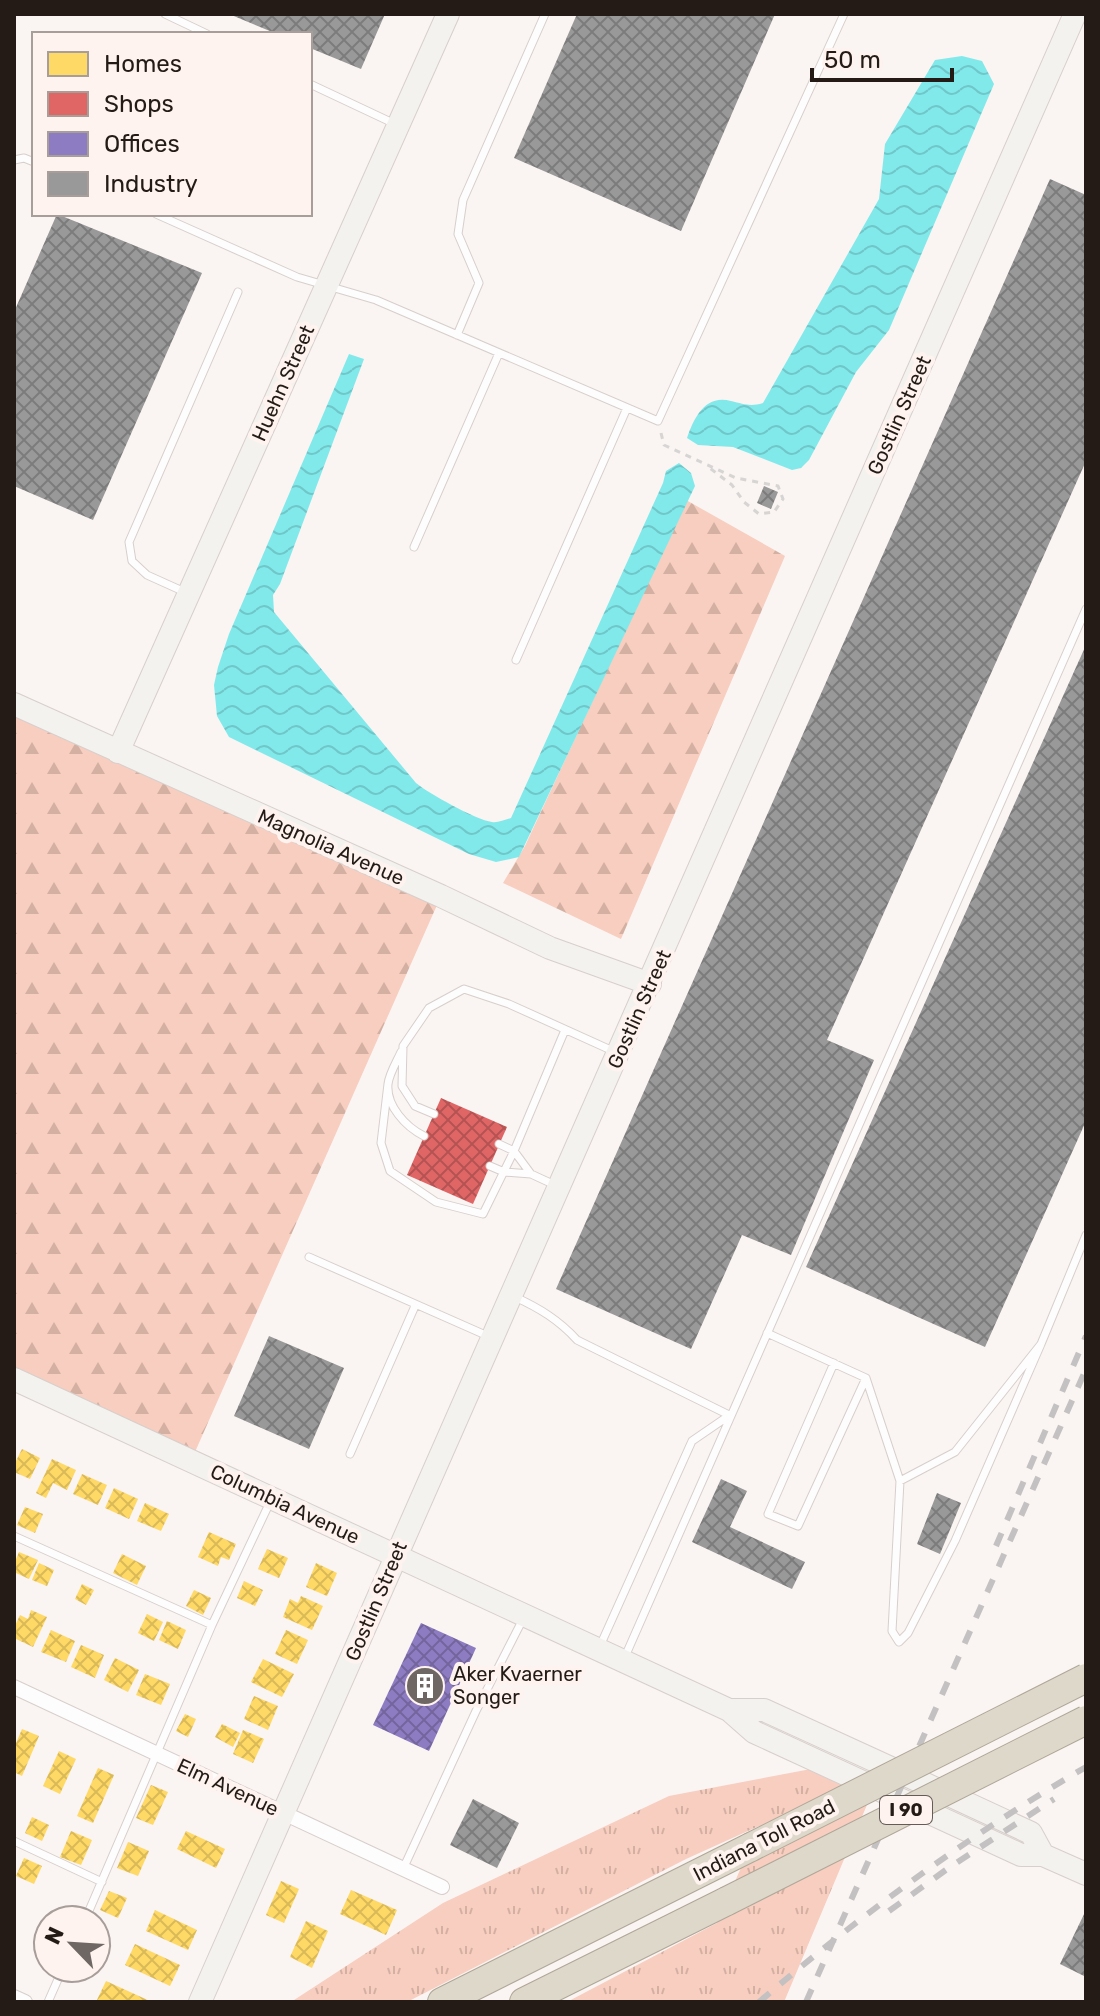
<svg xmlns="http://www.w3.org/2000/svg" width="1100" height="2016" font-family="Rubik,sans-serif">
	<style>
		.grass { fill: url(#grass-tufts) }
		.forest { fill: url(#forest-firs) }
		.water { fill: url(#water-waves) }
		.homes { fill: url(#homes-cross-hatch) }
		.shops { fill: url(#shops-cross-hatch) }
		.offices { fill: url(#offices-cross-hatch) }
		.industry { fill: url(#industry-cross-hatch) }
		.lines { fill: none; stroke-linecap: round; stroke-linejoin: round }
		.lane-casing { stroke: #d7cfcc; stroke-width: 9 }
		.street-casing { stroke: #d7cfcc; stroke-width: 16 }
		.secondary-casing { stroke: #d7cfcc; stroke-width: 24 }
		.highway-casing { stroke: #afa798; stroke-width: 30 }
		.path { stroke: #d6d5d4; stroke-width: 3; stroke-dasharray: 6 6; stroke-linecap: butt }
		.lane { stroke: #fefdfd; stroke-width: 7 }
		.street { stroke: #fefdfd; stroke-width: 14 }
		.secondary { stroke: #f4f2ee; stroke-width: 22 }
		.highway { stroke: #ded8ca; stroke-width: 28 }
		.rail { stroke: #c3c1c1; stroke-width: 6; stroke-dasharray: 14 14; stroke-linecap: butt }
		.highway-bridge-casing { stroke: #afa798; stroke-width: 30; stroke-linecap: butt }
		.highway-bridge { stroke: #ded8ca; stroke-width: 28 }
		.labels { text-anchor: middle; stroke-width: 8; stroke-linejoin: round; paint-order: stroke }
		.shield { fill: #fef3ef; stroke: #655c58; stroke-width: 2 }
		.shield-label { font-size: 18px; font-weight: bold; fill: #241b17 }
		.street-label { font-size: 20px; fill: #241b17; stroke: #fef3ef }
		.poi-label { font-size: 20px; fill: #241b17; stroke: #fef3ef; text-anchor: start }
	</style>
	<defs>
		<pattern id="grass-tufts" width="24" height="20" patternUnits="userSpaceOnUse" patternTransform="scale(2)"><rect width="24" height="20" fill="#f7cebf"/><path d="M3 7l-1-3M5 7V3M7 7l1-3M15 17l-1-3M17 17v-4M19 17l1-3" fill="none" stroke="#d4b0a3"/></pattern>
		<pattern id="forest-firs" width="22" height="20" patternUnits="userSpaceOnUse" patternTransform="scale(2)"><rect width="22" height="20" fill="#f7cebf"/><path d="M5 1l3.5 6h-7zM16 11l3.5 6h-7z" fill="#d4b0a3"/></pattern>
		<pattern id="water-waves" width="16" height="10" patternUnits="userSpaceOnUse" patternTransform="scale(2)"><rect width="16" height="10" fill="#82e9eb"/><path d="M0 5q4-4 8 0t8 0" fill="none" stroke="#70c7c9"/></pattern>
		<pattern id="homes-cross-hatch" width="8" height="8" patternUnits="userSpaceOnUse" patternTransform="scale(2)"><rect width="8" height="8" fill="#ffd966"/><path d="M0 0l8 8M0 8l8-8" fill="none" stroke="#daba58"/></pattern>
		<pattern id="shops-cross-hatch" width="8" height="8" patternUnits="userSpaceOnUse" patternTransform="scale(2)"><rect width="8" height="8" fill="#e06666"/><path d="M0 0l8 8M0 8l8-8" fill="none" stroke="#b55353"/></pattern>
		<pattern id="offices-cross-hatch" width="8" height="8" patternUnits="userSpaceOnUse" patternTransform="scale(2)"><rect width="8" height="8" fill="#8e7cc3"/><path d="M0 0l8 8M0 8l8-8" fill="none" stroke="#74659d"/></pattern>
		<pattern id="industry-cross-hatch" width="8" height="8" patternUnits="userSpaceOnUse" patternTransform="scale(2)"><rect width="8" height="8" fill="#999"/><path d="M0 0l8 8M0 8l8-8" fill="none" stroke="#7d7c7c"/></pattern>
	</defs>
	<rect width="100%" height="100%" fill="#faf4f2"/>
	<path class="grass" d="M811 1769 869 1800 784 2002H567L717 1923 759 1826 686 1859 407 2002H291L443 1903 669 1796Z"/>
	<path class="forest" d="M686 500 785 556 621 939 503 883 525 846Z
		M14 704 441 896 191 1461 14 1379Z"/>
	<path class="water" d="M962 56 982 61 994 84 889 330 856 372 809 460 801 468 792 470 733 447 698 445 687 438C694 418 705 394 731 401 744 404 750 407 763 403L879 199 885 144 935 60Z
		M349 354 364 359 280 584 273 595 274 612 416 783C428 793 476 820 492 822 497 823 505 820 511 818L663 483 666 471 679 463 691 473 695 486 519 857 496 862 469 854 229 737 217 716 214 685 218 667 229 634Z"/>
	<path class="homes" d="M22 1449 40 1458 30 1479 14 1472V1465Z
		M52 1459 76 1470 67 1490 53 1483 46 1498 36 1493Z
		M82 1474 107 1485 98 1505 73 1494Z
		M114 1488 138 1499 129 1519 105 1508Z
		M145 1503 169 1514 161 1531 137 1521Z
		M25 1507 43 1514 35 1533 17 1525Z
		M209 1532 236 1544 229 1560 221 1557 218 1566 198 1557Z
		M267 1549 288 1558 279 1578 258 1569Z
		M19 1552 38 1560 29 1579 14 1572V1564Z
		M122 1554 146 1566 137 1585 113 1573Z
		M39 1563 54 1570 47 1586 32 1580Z
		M316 1563 337 1573 327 1596 306 1587Z
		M244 1581 263 1590 255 1606 237 1598Z
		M82 1584 94 1590 86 1605 75 1599Z
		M194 1590 211 1598 203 1615 186 1606Z
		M301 1596 323 1606 312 1630 283 1617 290 1599 298 1603Z
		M31 1610 47 1617 33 1647 14 1638V1628L20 1615 28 1619Z
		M147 1614 163 1622 154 1641 138 1633Z
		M167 1621 186 1630 178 1649 159 1640Z
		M51 1630 75 1641 66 1662 41 1652Z
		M286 1630 308 1640 297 1664 275 1654Z
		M81 1645 104 1655 95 1678 71 1667Z
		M115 1658 139 1670 128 1692 104 1680Z
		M263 1659 294 1674 282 1697 251 1682Z
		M145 1674 170 1684 161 1705 136 1695Z
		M254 1696 278 1706 268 1730 244 1719Z
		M185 1714 196 1719 188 1737 176 1731Z
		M222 1724 240 1733 233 1747 215 1737Z
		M22 1729 39 1736 22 1776 14 1772V1748Z
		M243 1730 264 1739 253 1763 233 1754Z
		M59 1751 76 1759 60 1794 43 1786Z
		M98 1768 114 1775 93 1823 77 1816Z
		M151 1785 168 1792 153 1825 136 1818Z
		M32 1817 49 1825 42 1841 25 1833Z
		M71 1831 92 1840 81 1865 60 1857Z
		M186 1831 225 1849 216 1868 177 1849Z
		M128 1842 149 1851 138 1876 117 1868Z
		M24 1858 42 1866 34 1884 16 1876Z
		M281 1881 299 1889 284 1923 266 1915Z
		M351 1890 397 1910 386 1935 340 1914Z
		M109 1891 127 1898 118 1918 100 1910Z
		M155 1910 197 1930 188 1950 146 1931Z
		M306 1921 328 1931 312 1968 290 1957Z
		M135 1944 180 1965 170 1986 125 1965Z
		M106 1981 152 2002H96Z"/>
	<path class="shops" d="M441 1098 507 1127 473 1204 407 1175Z"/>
	<path class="offices" d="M421 1623 476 1648 429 1751 373 1725Z"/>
	<path class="industry" d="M229 14H385L361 69 310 48V34H277Z
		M577 14H775L681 231 514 158Z
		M1050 179 1086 195V461L827 1040 874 1060 791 1255 742 1235 691 1349 556 1289Z
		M57 214 202 273 93 520 14 486V312Z
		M764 486 778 492 771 509 757 503Z
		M1086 645V1121L985 1347 806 1267Z
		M269 1336 344 1368 309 1449 234 1416Z
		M721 1479 747 1491 730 1527 805 1562 792 1589 692 1542Z
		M937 1493 961 1503 940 1554 917 1544Z
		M473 1799 519 1823 497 1868 450 1845Z
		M1086 1910V1977L1060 1964Z"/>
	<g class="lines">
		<g class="lane-casing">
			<path id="lane" d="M165 14 207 34
				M310 84 395 124
				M14 160 24 158 34 162
				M156 214 297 277 376 300 658 421 844 14
				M457 335 479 283 458 234 463 200 545 14
				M414 547 499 353
				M187 593 147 575 132 561 129 542 238 292
				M516 660 627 408
				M401 1052C397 1061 389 1074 388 1084 386 1106 406 1127 424 1136
				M388 1084 381 1143 390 1171 436 1202 483 1214 514 1151 565 1030
				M434 1114 415 1106 402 1086 403 1046 429 1008 464 989 509 1004 613 1051
				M499 1144 514 1151 531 1174 557 1186
				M490 1166 504 1172 531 1174
				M309 1257 490 1337
				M515 1297C539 1308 559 1320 577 1340L729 1415
				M767 1333 866 1378 798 1526 768 1514 834 1363
				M866 1378 900 1481 892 1631 899 1642 908 1633 955 1541 1041 1344
				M350 1454 415 1306
				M900 1481 955 1452 1041 1344 1086 1235
				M14 1536 212 1625
				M600 1646 692 1441 727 1417
				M624 1659 1086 609
				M14 1841 102 1882
				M403 1869 476 1711 524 1617
				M85 1920 212 1625 271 1500
				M48 2002 63 1968"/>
		</g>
		<g class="street-casing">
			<path id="street" d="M14 1687 442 1887
				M14 1997 25 2002"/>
		</g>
		<g class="secondary-casing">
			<path id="secondary" d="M14 704 441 896 550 948 650 984
				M118 752 448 14
				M14 1379 729 1710 754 1732 1021 1855H1043L1086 1874
				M729 1710H764L906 1775 1031 1833 1043 1855
				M200 2002 1075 14"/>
		</g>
		<g class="highway-casing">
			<path id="highway" d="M442 2002 751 1847
				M524 2002 727 1901"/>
		</g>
		<path class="path" d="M661 433 664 445 736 478 778 486 783 499 774 512 759 514 744 502 732 485 707 466"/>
		<use href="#lane" class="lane"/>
		<use href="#street" class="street"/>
		<use href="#secondary" class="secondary"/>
		<use href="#highway" class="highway"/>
		<path class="rail" d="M996 1546 1086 1336
			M889 1911 950 1867 1054 1799
			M759 2002C862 1914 969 1835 1086 1767
			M806 2002 1086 1369"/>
		<g class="highway-bridge-casing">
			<path id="highway-bridge" d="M751 1847 1086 1678
				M727 1901 1086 1720"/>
		</g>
		<use href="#highway-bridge" class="highway-bridge"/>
	</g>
	<defs>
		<g id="building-disc" transform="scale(2)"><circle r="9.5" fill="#6f6764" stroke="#fef3ef"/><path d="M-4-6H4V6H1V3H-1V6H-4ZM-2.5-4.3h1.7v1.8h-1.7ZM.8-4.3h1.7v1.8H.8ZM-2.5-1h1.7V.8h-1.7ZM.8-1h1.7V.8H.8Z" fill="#fff"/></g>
	</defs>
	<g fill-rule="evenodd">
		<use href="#building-disc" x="425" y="1686"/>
	</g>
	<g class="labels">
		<rect class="shield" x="880" y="1796" width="52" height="28" rx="6"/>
		<g class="shield-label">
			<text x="906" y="1816">I 90</text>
		</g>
		<g class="street-label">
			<text transform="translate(283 383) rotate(-66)" y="7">Huehn Street</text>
			<text transform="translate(899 415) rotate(-66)" y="7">Gostlin Street</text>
			<text transform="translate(331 847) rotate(24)" y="7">Magnolia Avenue</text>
			<text transform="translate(639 1009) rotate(-66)" y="7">Gostlin Street</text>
			<text transform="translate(285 1504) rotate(25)" y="7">Columbia Avenue</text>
			<text transform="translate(376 1601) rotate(-67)" y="7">Gostlin Street</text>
			<text transform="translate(228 1787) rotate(25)" y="7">Elm Avenue</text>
			<text transform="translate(764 1840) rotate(-27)" y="7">Indiana Toll Road</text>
		</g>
		<g class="poi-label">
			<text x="453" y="1681">Aker Kvaerner<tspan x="453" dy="23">Songer</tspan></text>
		</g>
	</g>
	<rect width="1100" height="2016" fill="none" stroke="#241b17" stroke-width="32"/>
	<rect x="32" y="32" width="280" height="184" fill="#fef3ef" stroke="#a79d99" stroke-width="2"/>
	<rect x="48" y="52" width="40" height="24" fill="#ffd966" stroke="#a79d99" stroke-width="2"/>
	<text x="104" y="72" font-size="24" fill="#241b17">Homes</text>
	<rect x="48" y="92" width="40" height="24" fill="#e06666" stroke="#a79d99" stroke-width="2"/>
	<text x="104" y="112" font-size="24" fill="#241b17">Shops</text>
	<rect x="48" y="132" width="40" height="24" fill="#8e7cc3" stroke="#a79d99" stroke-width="2"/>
	<text x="104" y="152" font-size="24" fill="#241b17">Offices</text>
	<rect x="48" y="172" width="40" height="24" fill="#999999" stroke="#a79d99" stroke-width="2"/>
	<text x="104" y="192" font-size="24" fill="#241b17">Industry</text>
	<g transform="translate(72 1944) rotate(295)"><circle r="38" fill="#fef3ef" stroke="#a79d99" stroke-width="2"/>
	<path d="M0-6L14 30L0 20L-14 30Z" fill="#6f6764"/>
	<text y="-12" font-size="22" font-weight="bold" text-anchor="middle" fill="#241b17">N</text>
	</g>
	<path d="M812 68v12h140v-12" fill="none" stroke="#241b17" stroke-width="4"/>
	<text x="824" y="68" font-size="24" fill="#241b17" stroke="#fef3ef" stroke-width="6" paint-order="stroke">50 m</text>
</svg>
